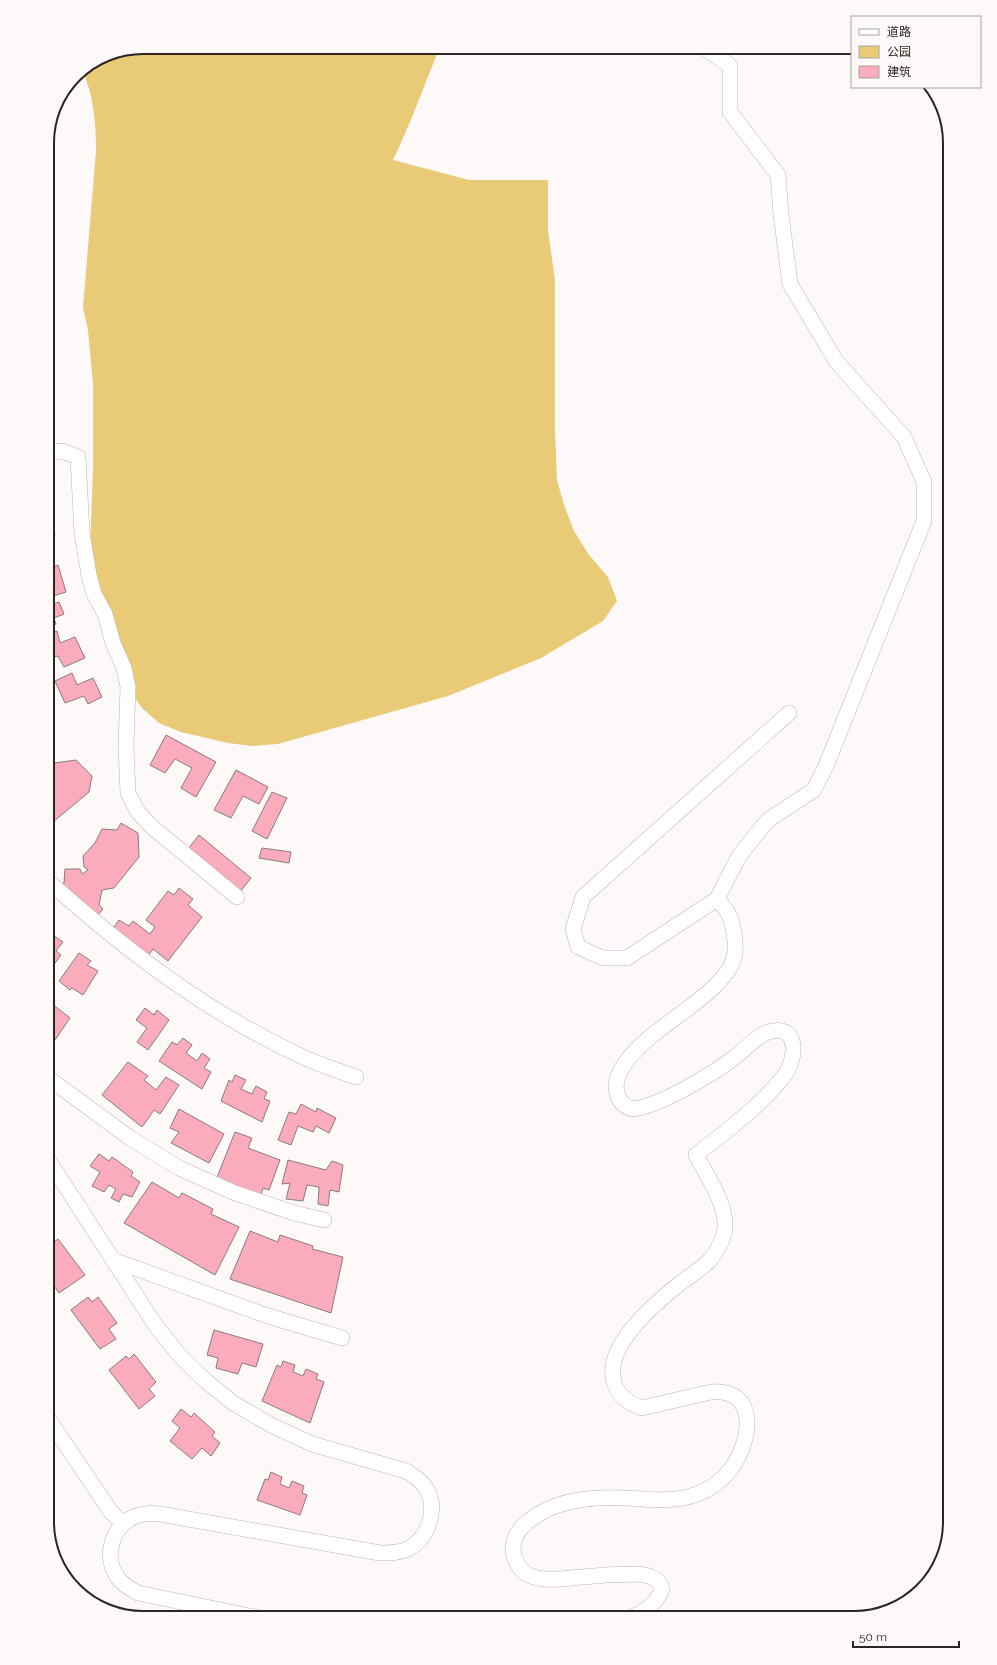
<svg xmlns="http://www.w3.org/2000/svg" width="997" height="1665" font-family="Raleway,'Noto Sans SC',sans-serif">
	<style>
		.green { fill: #e9ca77 }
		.building { fill: #faabbc; stroke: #8c7a7d }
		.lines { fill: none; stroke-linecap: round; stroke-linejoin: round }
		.street-casing { stroke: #c5b2ad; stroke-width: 16 }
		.street { stroke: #fff; stroke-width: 15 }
		.rim { fill: none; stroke: #2d2523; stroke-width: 2 }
	</style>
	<rect width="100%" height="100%" fill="#fdf9f8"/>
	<path class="green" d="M143 47H440C424 85 411 123 393 160L469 180H548V231L555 280V432L557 480 564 505 574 531 589 555 608 577 617 601 603 621 541 658 448 696 278 744 252 746 228 743 181 732 159 723 142 708 128 687 118 667 90 548 93 471V383L88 330 83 308 96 151C96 125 94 95 82 70L106 54Z"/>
	<path class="building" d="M47 495 55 535 49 537V541H47Z
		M58 565 66 592 47 598V569Z
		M59 602 64 614 54 618 56 624 47 627V606Z
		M57 631 60 643 75 637 85 658 64 667 58 656 48 658 47 634Z
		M72 673 77 685 93 678 102 697 88 704 84 696 65 703 55 681Z
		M166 735 216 762 196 797 181 788 192 768 175 759 165 773 150 765Z
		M76 760 92 776 89 792 47 827V770L54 763Z
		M236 770 268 787 259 804 243 796 231 818 214 810Z
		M272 792 287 798 267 839 252 831Z
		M121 823 138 833 139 857 114 888 102 890 99 905 103 909 96 917 60 887 64 883 65 869H80L82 874 88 870 84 867 83 856 95 843 102 829 117 830Z
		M199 835 251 878 240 892 188 849Z
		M262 848 291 852 289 863 259 858Z
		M179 888 193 899 188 905 202 917 168 961 153 949 147 957 112 930 119 920 129 926 133 921 150 934 155 927 146 920 168 891 174 895Z
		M53 935 63 942 56 951 61 955 50 970 47 968V941Z
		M79 953 91 961 87 965 98 971 83 995 72 988 70 990 59 981Z
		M47 1000 70 1018 51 1046 47 1043Z
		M145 1008 154 1015 157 1010 169 1020 148 1050 137 1042 147 1028 136 1020Z
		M183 1038 192 1045 186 1053 197 1061 202 1053 210 1059 204 1068 211 1072 202 1089 159 1061 172 1042 177 1045Z
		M128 1062 148 1076 144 1080 156 1090 166 1077 179 1085 160 1114 154 1110 142 1127 102 1095Z
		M235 1075 246 1080 241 1089 252 1094 256 1086 267 1092 264 1099 270 1101 262 1122 221 1101 229 1080 232 1082Z
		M301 1104 316 1112 317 1108 336 1118 329 1133 316 1126 313 1132 298 1126 291 1145 278 1140 289 1112 296 1114Z
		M179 1109 224 1134 209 1163 171 1143 179 1132 170 1128Z
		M235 1132 252 1138 248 1148 280 1160 269 1190 263 1188 260 1198 216 1180Z
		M99 1154 109 1161 112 1157 133 1172 131 1176 140 1182 132 1197 123 1194 119 1202 111 1198 116 1189 109 1185 104 1192 92 1186 100 1172 90 1166Z
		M288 1160 326 1170 332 1161 343 1165 339 1192 330 1190 328 1206 318 1204 319 1187 307 1185 303 1201 286 1199 290 1183 282 1184Z
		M152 1182 179 1198 182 1193 213 1209 211 1214 239 1227 215 1275 124 1223Z
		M250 1231 278 1242 280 1235 313 1246 312 1249 343 1257 331 1313 230 1279Z
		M58 1239 85 1275 59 1293 47 1276V1247Z
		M88 1297 92 1302 98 1297 117 1323 109 1329 116 1339 100 1349 71 1310Z
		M214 1330 263 1344 256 1367 242 1363 238 1374 216 1368 218 1358 207 1355Z
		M134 1354 156 1382 149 1389 155 1396 139 1409 109 1370 126 1356 129 1359Z
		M283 1361 295 1365 293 1372 303 1376 306 1369 318 1374 316 1379 324 1382 310 1423 262 1401 277 1365 281 1367Z
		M181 1409 191 1417 194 1413 215 1432 212 1436 220 1443 211 1456 202 1448 192 1459 170 1441 180 1428 172 1421Z
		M271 1472 282 1477 280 1484 289 1488 292 1481 304 1486 302 1493 307 1495 300 1515 257 1500 265 1479 268 1480Z"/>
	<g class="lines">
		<g class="street-casing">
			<path id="street" d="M703 47 730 66V112L778 175 781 214 790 284 836 361 904 437 924 482V521L826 766 814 790 768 820 739 856 717 899 627 958H603L578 947 573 929 583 897 789 713
				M47 452 62 451 78 457 82 533 89 575 94 594 105 614 113 643 124 668 128 687 126 746 128 793 138 812 152 827 237 897
				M47 880C125 950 209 1014 305 1058 321 1065 339 1071 356 1077
				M47 1077 130 1138 179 1168 235 1193 294 1213 324 1220
				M47 1158 156 1326 180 1356 207 1382 233 1403 271 1425 312 1444 406 1471C414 1476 422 1481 427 1490 438 1511 428 1538 408 1549 399 1553 390 1553 380 1553L160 1514C152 1513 144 1513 136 1516 111 1525 103 1558 118 1578 123 1585 130 1589 138 1593L259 1618
				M113 1260 268 1316 342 1338
				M47 1417 111 1512 123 1523
				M630 1618C644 1612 657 1604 662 1589 659 1577 648 1575 637 1574 618 1574 600 1575 582 1577 566 1578 546 1582 531 1576 523 1573 518 1567 515 1559 511 1548 514 1537 521 1528 528 1520 538 1514 548 1509 573 1498 599 1497 625 1498 649 1499 674 1503 697 1494 711 1489 722 1481 731 1469 751 1442 760 1388 711 1392L642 1408C630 1404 620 1398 615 1385 601 1349 653 1305 678 1285 688 1277 700 1270 709 1261 715 1254 721 1244 724 1234 730 1208 708 1178 696 1155 726 1131 765 1103 786 1073 796 1058 799 1026 772 1031 758 1034 747 1048 735 1057 713 1074 660 1106 633 1109 624 1107 619 1101 617 1093 614 1082 620 1070 626 1062 648 1032 689 1012 716 985 722 978 729 972 732 963 736 954 736 944 734 933 733 926 732 919 728 913 725 908 721 904 717 899"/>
		</g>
		<use href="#street" class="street"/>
	</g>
	<path d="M0 0H997V1665H0ZM143 54H854A89 89 0 0 1 943 143V1522A89 89 0 0 1 854 1611H143A89 89 0 0 1 54 1522V143A89 89 0 0 1 143 54Z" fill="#fdf9f8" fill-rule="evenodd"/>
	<path class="rim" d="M143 54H854A89 89 0 0 1 943 143V1522A89 89 0 0 1 854 1611H143A89 89 0 0 1 54 1522V143A89 89 0 0 1 143 54Z"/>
	<rect x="851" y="16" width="130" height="72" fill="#fdf9f8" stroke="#aaa4a3"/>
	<rect x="859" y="29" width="20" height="6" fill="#ffffff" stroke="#aaa4a3"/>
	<text x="887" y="36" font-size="12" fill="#2d2523">道路</text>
	<rect x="859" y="46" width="20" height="12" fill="#e9ca77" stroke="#aaa4a3"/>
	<text x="887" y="56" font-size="12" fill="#2d2523">公园</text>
	<rect x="859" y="66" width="20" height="12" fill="#faabbc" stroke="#aaa4a3"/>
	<text x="887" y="76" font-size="12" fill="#2d2523">建筑</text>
	<path d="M853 1641v6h106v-6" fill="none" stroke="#2d2523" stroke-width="2"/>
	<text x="859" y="1641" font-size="12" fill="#2d2523" stroke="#fdf9f8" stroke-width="3" paint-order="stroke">50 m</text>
</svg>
